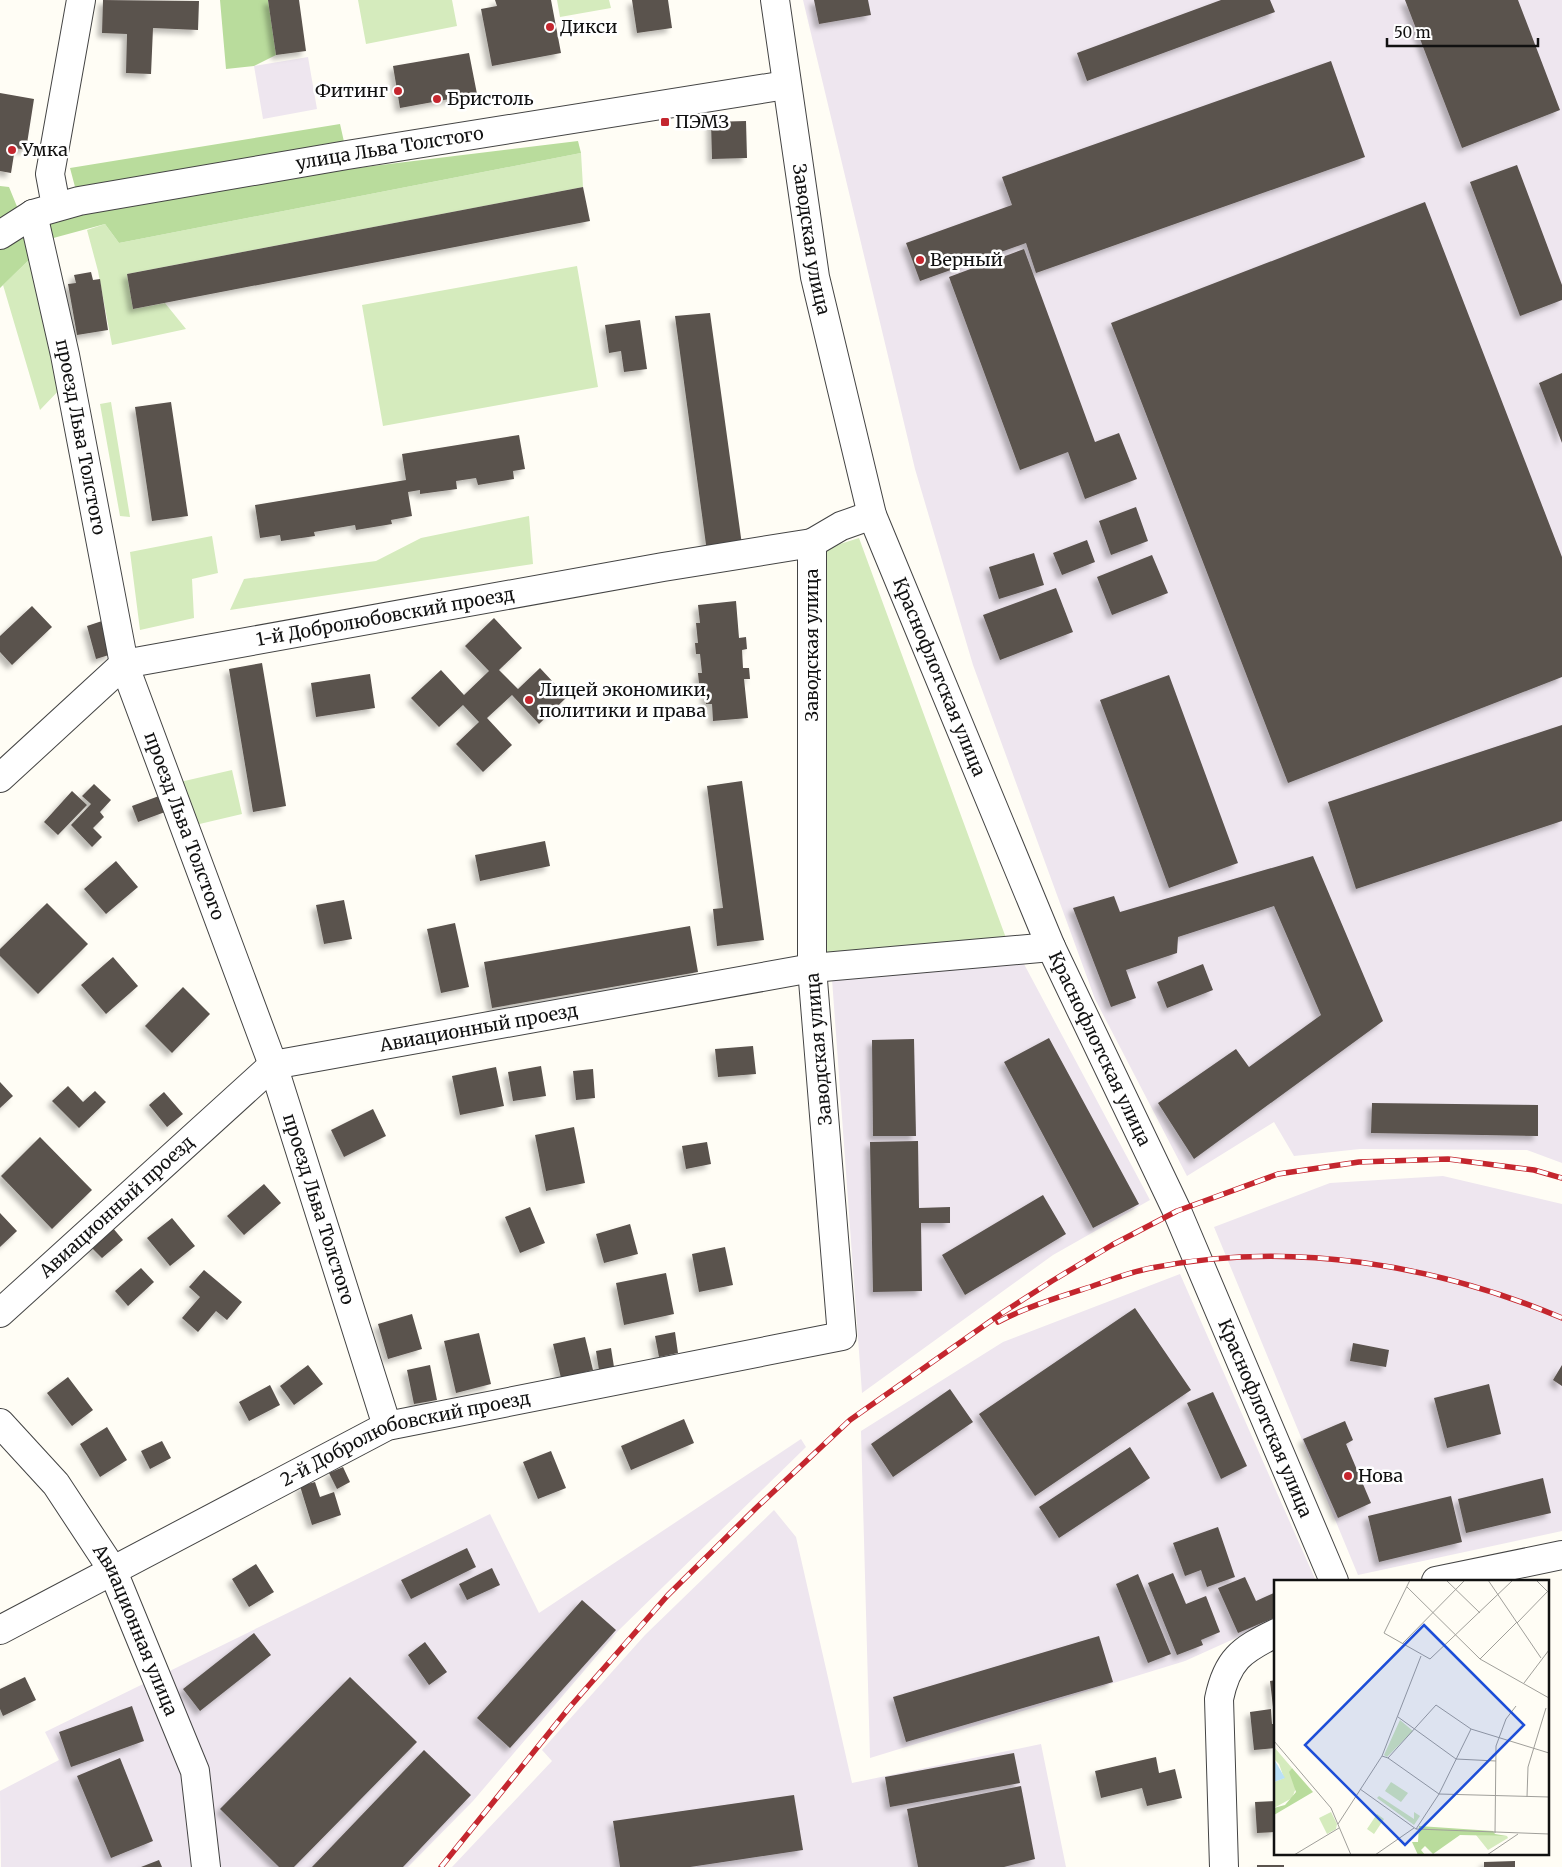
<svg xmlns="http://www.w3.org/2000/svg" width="1562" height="1867" font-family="Merriweather,serif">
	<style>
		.industrial { fill: #eee6ef }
		.green { fill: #d5ebbd }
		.forest { fill: #b9dc9c }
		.building { fill: #5a524d; filter: url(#shadow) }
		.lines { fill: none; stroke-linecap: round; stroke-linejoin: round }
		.minor-casing { stroke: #444; stroke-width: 30 }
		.minor { stroke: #fff; stroke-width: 28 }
		.rail-casing { stroke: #c4262e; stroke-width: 5.5 }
		.rail { stroke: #fff; stroke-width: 4; stroke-dasharray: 11; stroke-linecap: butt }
		.poi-dot { fill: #c4262e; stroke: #fff; stroke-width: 2 }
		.labels { text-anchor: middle; stroke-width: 5; stroke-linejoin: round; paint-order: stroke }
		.poi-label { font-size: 18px; fill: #111; stroke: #fff; text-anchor: start }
		.street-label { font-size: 18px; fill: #111; stroke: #fff }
		.inset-road { fill: none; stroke: #a09f9a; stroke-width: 1 }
		.view { fill: #1d4ed8; fill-opacity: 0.15; stroke: #1d4ed8; stroke-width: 2.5 }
		.inset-edge { fill: none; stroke: #111; stroke-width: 2.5 }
	</style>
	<defs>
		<filter id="shadow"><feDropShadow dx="-4.5" dy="4.5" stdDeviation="2.5" flood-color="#0004"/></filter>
	</defs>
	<rect width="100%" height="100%" fill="#fffdf5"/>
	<path class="industrial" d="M803 0H1562V1163L1527 1150 1360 1149 1294 1156 1274 1122 1187 1176 1095 999 973 665 915 469Z
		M308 57 317 109 263 119 254 66Z
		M1024 964 1150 1200 1053 1255 862 1393 832 979Z
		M1443 1176 1562 1204V1531L1358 1575 1214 1227 1330 1183Z
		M1180 1274 1316 1581H1276V1620L1185 1661 870 1758 861 1431 1003 1342Z
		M801 1439 806 1447 618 1631 473 1801 408 1867H1L0 1791 59 1760 45 1732 490 1514 539 1613Z
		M774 1510 796 1537 852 1783 1041 1744 1066 1867H452L552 1761 542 1750 645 1635Z"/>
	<path class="green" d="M358 0H452L457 26 366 44Z
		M557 0H609L611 8 560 17Z
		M581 153 583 187 127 274 133 309 165 303 186 329 112 345 98 271 87 230 105 224 119 243Z
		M36 253 63 386 40 410 3 285Z
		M577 266 598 387 383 426 362 305Z
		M111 402 130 517 120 516 100 404Z
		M529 516 533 564 230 610 244 579 376 561 421 538Z
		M212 536 218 573 192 579 194 618 140 630 130 552Z
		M859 538 1006 938 825 953 824 549Z
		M232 770 242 814 191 826 180 782Z"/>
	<path class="forest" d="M220 0H268L276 55 254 66 226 69Z
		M340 124 347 155 85 201 578 141 581 153 119 243 105 224 46 240 47 206 79 202 70 168Z
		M0 186 9 187 36 253 0 288Z"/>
	<path class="building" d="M103 0 199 1 198 30 153 28 151 74 126 73 127 34 102 33Z
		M268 0H299L306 51 276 55Z
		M495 0H551L561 53 492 66 481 9 497 6Z
		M632 0H668L672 28 637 33Z
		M814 0H868L871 15 819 24Z
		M1221 0H1270L1275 12 1087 81 1077 53Z
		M1405 0H1518L1560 110 1462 148Z
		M469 53 477 94 400 108 393 66Z
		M1331 61 1365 157 1036 273 1026 243 920 281 906 243 1012 205 1002 177Z
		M0 93 34 99 26 150 15 148 11 173 0 171Z
		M746 121 747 158 712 159 711 122Z
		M1517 165 1562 285V300L1520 316 1470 182Z
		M583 187 590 221 133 309 127 274Z
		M1425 202 1562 557V677L1288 783 1111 323Z
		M1024 249 1095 442 1119 433 1137 479 1085 499 1068 452 1020 470 949 277Z
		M91 272 93 280 100 279 108 330 77 335 68 284 76 283 74 275Z
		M710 313 742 545 707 552 675 316Z
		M640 320 647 369 624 372 621 351 609 353 605 325Z
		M1562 373V443L1539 383Z
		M171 402 188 516 152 521 135 407Z
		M519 435 525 469 513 471 514 479 478 485 476 478 456 481 457 489 420 494V490L408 492 412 516 391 520 392 524 356 530 355 525 314 532 315 536 281 541 280 535 260 538 255 505 406 480 402 454Z
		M1136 507 1148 541 1111 555 1099 521Z
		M1087 540 1095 562 1062 575 1053 553Z
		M1034 553 1044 585 999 599 989 567Z
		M1152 555 1168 593 1112 615 1097 577Z
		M1056 588 1073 632 1000 660 983 615Z
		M736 601 739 638 746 637 747 649 742 650 743 668H749L750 679H744L748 718 713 721 712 704H706L704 683H699L698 673H702L700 654H696L695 643H698L696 623H700L698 605Z
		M32 606 52 627 12 665 0 652V636Z
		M494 618 522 648 499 670 518 689 540 668 567 697 539 724 512 695 487 718 512 745 483 772 456 744 479 722 463 705 439 727 411 698 441 670 464 695 489 671 465 646Z
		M102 621 112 654 96 659 87 626Z
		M262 663 286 806 253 812 229 669Z
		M370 674 375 708 316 717 311 683Z
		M1169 675 1238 863 1169 888 1100 700Z
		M1562 725V821L1356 889 1328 802Z
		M742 781 764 940 717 946 713 909 723 908 707 786Z
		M94 784 111 800 100 812 104 817 93 828 102 837 92 847 71 825 91 804 82 796Z
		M72 791 87 805 58 835 44 822Z
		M159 796 165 812 138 822 132 806Z
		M545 841 550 866 480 881 475 855Z
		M1313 856 1383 1021 1194 1159 1158 1103 1236 1049 1249 1067 1321 1015 1274 906 1178 937 1177 953 1126 970 1136 998 1111 1007 1073 908 1114 896 1120 912Z
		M116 861 138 887 106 914 84 889Z
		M344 900 352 939 324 944 316 905Z
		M47 903 88 944 38 994 0 956V949Z
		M455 923 469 987 441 993 427 929Z
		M690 926 698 972 492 1008 484 962Z
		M113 957 138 986 106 1014 81 985Z
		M1203 964 1213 990 1167 1008 1157 982Z
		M183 987 210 1014 172 1053 145 1026Z
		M1049 1038 1139 1204 1093 1228 1004 1062Z
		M914 1039 916 1136H873L872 1040Z
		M753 1046 756 1074 718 1077 715 1049Z
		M541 1066 546 1096 513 1101 508 1072Z
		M496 1067 504 1106 460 1115 452 1076Z
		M593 1069 595 1098 576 1100 573 1071Z
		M0 1082 13 1096 0 1108Z
		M68 1086 83 1102 95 1091 106 1102 79 1128 52 1101Z
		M164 1092 183 1114 167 1127 149 1105Z
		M1372 1103 1538 1105V1136L1371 1133Z
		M373 1109 386 1136 344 1157 331 1130Z
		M574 1127 585 1183 546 1191 535 1135Z
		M40 1137 92 1190 52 1229 1 1176Z
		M918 1141 919 1208 950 1207V1223H921L922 1291 873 1292 870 1142Z
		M707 1142 711 1164 686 1169 682 1146Z
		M264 1184 281 1203 244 1235 227 1216Z
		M1043 1195 1066 1234 965 1295 942 1255Z
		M530 1207 545 1243 520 1253 505 1217Z
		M0 1213 17 1231 0 1247Z
		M172 1218 195 1246 170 1266 147 1238Z
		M630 1224 638 1254 604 1263 596 1234Z
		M112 1227 123 1240 102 1258 90 1246Z
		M725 1247 733 1285 699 1292 692 1254Z
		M141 1268 154 1282 128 1306 115 1291Z
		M204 1270 242 1302 227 1320 216 1311 198 1332 182 1318 200 1297 189 1287Z
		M666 1273 674 1314 624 1325 616 1283Z
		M1135 1308 1191 1390 1035 1496 979 1414Z
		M412 1314 422 1349 388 1359 378 1324Z
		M675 1332 678 1353 659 1357 655 1336Z
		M479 1333 491 1384 456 1393 444 1341Z
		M585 1337 593 1370 561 1378 553 1344Z
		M1353 1343 1389 1350 1386 1367 1350 1361Z
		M611 1348 614 1367 599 1370 596 1351Z
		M308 1365 323 1384 294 1405 280 1386Z
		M430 1365 437 1400 414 1404 407 1370Z
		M1562 1365V1386L1553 1380Z
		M68 1377 93 1410 72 1426 47 1393Z
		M1489 1384 1501 1434 1447 1448 1434 1398Z
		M270 1385 280 1405 249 1421 239 1402Z
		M950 1389 973 1422 893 1477 871 1444Z
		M1213 1392 1247 1466 1221 1479 1187 1403Z
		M684 1419 694 1443 631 1470 621 1446Z
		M1345 1421 1353 1440 1346 1444 1371 1503 1338 1518 1303 1439Z
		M107 1427 127 1460 100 1477 80 1444Z
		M162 1441 171 1458 150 1469 141 1451Z
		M1130 1447 1150 1478 1059 1538 1039 1507Z
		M551 1451 566 1488 538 1499 523 1462Z
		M343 1467 350 1482 337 1489 329 1473Z
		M1543 1478 1551 1513 1466 1533 1458 1499Z
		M315 1482 320 1497 334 1492 341 1515 312 1525 300 1486Z
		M1451 1496 1462 1542 1379 1562 1368 1516Z
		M1218 1527 1235 1577 1207 1587 1201 1570 1185 1576 1173 1543Z
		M467 1548 476 1567 411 1599 401 1580Z
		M256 1564 274 1592 249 1607 232 1579Z
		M492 1568 500 1585 467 1600 459 1584Z
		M1173 1573 1186 1604 1206 1596 1220 1632 1201 1640 1203 1645 1177 1655 1148 1583Z
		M1138 1574 1171 1654 1148 1663 1116 1584Z
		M1245 1577 1256 1601 1276 1592V1617L1238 1633 1218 1588Z
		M582 1600 616 1630 510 1748 477 1718Z
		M254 1633 271 1655 200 1711 183 1689Z
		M1099 1636 1113 1682 906 1742 893 1697Z
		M425 1642 447 1672 429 1685 408 1655Z
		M25 1677 36 1700 3 1716 0 1709V1689Z
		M350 1677 417 1742 294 1867H279L220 1809Z
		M1276 1680V1706L1273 1707 1270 1681Z
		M132 1706 144 1741 71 1767 59 1732Z
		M1271 1709 1272 1724H1276V1748L1254 1750 1250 1712Z
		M424 1750 471 1795 403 1867H312Z
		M1014 1753 1020 1783 890 1807 885 1777Z
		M1156 1757 1159 1773 1175 1769 1182 1798 1147 1806 1142 1788 1101 1798 1095 1771Z
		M120 1758 153 1841 111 1858 77 1776Z
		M1021 1786 1035 1859 1004 1867H918L907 1809Z
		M794 1795 803 1850 690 1867H620L613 1821Z
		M1276 1801V1832L1257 1833 1255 1802Z
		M159 1860 162 1867H141Z
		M1515 1861V1867H1484V1862Z
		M1257 1865H1284V1867H1257Z"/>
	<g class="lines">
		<g class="minor-casing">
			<g id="minor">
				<path id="s1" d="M775 0 815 277 872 515 1051 947 1177 1211 1334 1581"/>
				<path d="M56 206 50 174 81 0"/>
				<path id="s2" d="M33 214 65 355 124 664 273 1065 387 1426"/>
				<path id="s3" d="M0 235 33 214 79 201 347 155 786 85"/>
				<path id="s4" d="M0 778 124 664 663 567 812 543"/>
				<path id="s5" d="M0 1313 273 1065 812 968 1051 947"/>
				<path id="s6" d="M0 1423 56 1484 112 1569 195 1771 206 1867"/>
				<path d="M1436 1581 1562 1555"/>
				<path id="s7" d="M0 1630 387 1426 842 1336 812 968V543L841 526 872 515"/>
				<path d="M1224 1867 1219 1699C1227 1660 1241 1650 1276 1633"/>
			</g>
		</g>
		<use href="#minor" class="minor"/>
		<g class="rail-casing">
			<path id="rail" d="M998 1322C1026 1307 1059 1297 1090 1287 1110 1280 1130 1272 1151 1268 1289 1240 1434 1264 1562 1318
				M441 1867 569 1708 668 1595 755 1509 850 1420 1002 1313 1052 1281 1112 1245 1177 1211 1278 1174 1359 1162 1448 1159 1534 1170 1562 1178"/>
		</g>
		<use href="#rail" class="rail"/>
	</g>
	<g class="poi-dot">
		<circle cx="550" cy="27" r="5"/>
		<circle cx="398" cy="91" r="5"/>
		<circle cx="437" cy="99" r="5"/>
		<rect x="660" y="117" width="10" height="10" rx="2.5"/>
		<circle cx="12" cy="150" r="5"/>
		<circle cx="920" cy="260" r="5"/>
		<circle cx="529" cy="700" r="5"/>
		<circle cx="1348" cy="1476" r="5"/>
	</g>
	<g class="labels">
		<g class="poi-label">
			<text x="560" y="33">Дикси</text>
			<text x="388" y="97" text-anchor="end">Фитинг</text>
			<text x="447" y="105">Бристоль</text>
			<text x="675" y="128">ПЭМЗ</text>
			<text x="22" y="156">Умка</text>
			<text x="930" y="266">Верный</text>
			<text x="539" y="696">Лицей экономики,<tspan x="539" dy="21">политики и права</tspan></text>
			<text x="1358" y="1482">Нова</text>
		</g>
		<g class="street-label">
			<text dy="6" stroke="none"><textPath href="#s3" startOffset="402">улица Льва Толстого</textPath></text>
			<text dy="6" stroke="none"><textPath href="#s1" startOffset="242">Заводская улица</textPath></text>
			<text dy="6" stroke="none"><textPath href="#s2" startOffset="228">проезд Льва Толстого</textPath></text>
			<text dy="6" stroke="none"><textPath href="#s4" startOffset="434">1-й Добролюбовский проезд</textPath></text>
			<text transform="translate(812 645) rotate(-90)" y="6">Заводская улица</text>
			<text dy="6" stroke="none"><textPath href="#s1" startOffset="700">Краснофлотская улица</textPath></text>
			<text dy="6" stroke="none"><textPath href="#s2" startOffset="632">проезд Льва Толстого</textPath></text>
			<text dy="6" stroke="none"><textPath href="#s5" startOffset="578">Авиационный проезд</textPath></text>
			<text transform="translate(819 1049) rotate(-95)" y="6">Заводская улица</text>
			<text dy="6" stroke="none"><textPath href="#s1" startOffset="1105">Краснофлотская улица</textPath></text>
			<text dy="6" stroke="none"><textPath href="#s5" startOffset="158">Авиационный проезд</textPath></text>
			<text dy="6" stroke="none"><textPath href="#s2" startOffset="1038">проезд Льва Толстого</textPath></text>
			<text dy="6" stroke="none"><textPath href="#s1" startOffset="1510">Краснофлотская улица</textPath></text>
			<text dy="6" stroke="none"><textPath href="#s7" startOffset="451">2-й Добролюбовский проезд</textPath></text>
			<text dy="6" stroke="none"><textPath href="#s6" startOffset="250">Авиационная улица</textPath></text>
		</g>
	</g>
	<g transform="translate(1274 1580)">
		<rect width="275" height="275" fill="#fffdf5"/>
		<path d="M126 140 139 151 113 177 110 175ZM0 167 18 188 16 191 22 208 18 218 0 228V202L10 198 5 184 0 179ZM117 202 134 213 127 222 111 211ZM105 216 140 239V232L146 236 140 245 103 218ZM57 232 63 244 62 249 53 254 45 238ZM103 234 110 239 100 254 93 249ZM202 255 233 256 234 258 214 270Z" fill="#d5ebbd"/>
		<path d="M18 188 39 212 0 235V228L11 225 22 212 15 192ZM145 246 219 251 221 254 233 256 186 255 159 274 151 266 147 270 151 275H144L138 262H144Z" fill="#b9dc9c"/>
		<path d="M0 179 11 198 0 202Z" fill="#b9e0f7"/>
		<path class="inset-road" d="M136 0 110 53 156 79 239 0M172 0 206 33M214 0 267 78M262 0 274 12M133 7 206 79 275 118M243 43 275 10M128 64 191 0M206 79 243 42M250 103 275 70M124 137 182 179 222 181M0 161 57 228 77 275M108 176 114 178 162 125 197 149 275 173M114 178 165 214 275 217M86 209 142 249 275 254M253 217 254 187 272 128M64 244 108 176 147 76M142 249 165 214 197 149M221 253 222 166 232 139 242 126M20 275 65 248M101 275 140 248M213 275 244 254"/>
		<path class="view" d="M150 45 250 145 131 265 31 165Z"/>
		<rect width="275" height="275" class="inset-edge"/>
	</g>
	<path d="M1387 38v8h151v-8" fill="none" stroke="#111111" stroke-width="2.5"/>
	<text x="1394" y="38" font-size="15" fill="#111111" stroke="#ffffff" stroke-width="4" paint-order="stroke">50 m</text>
</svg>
